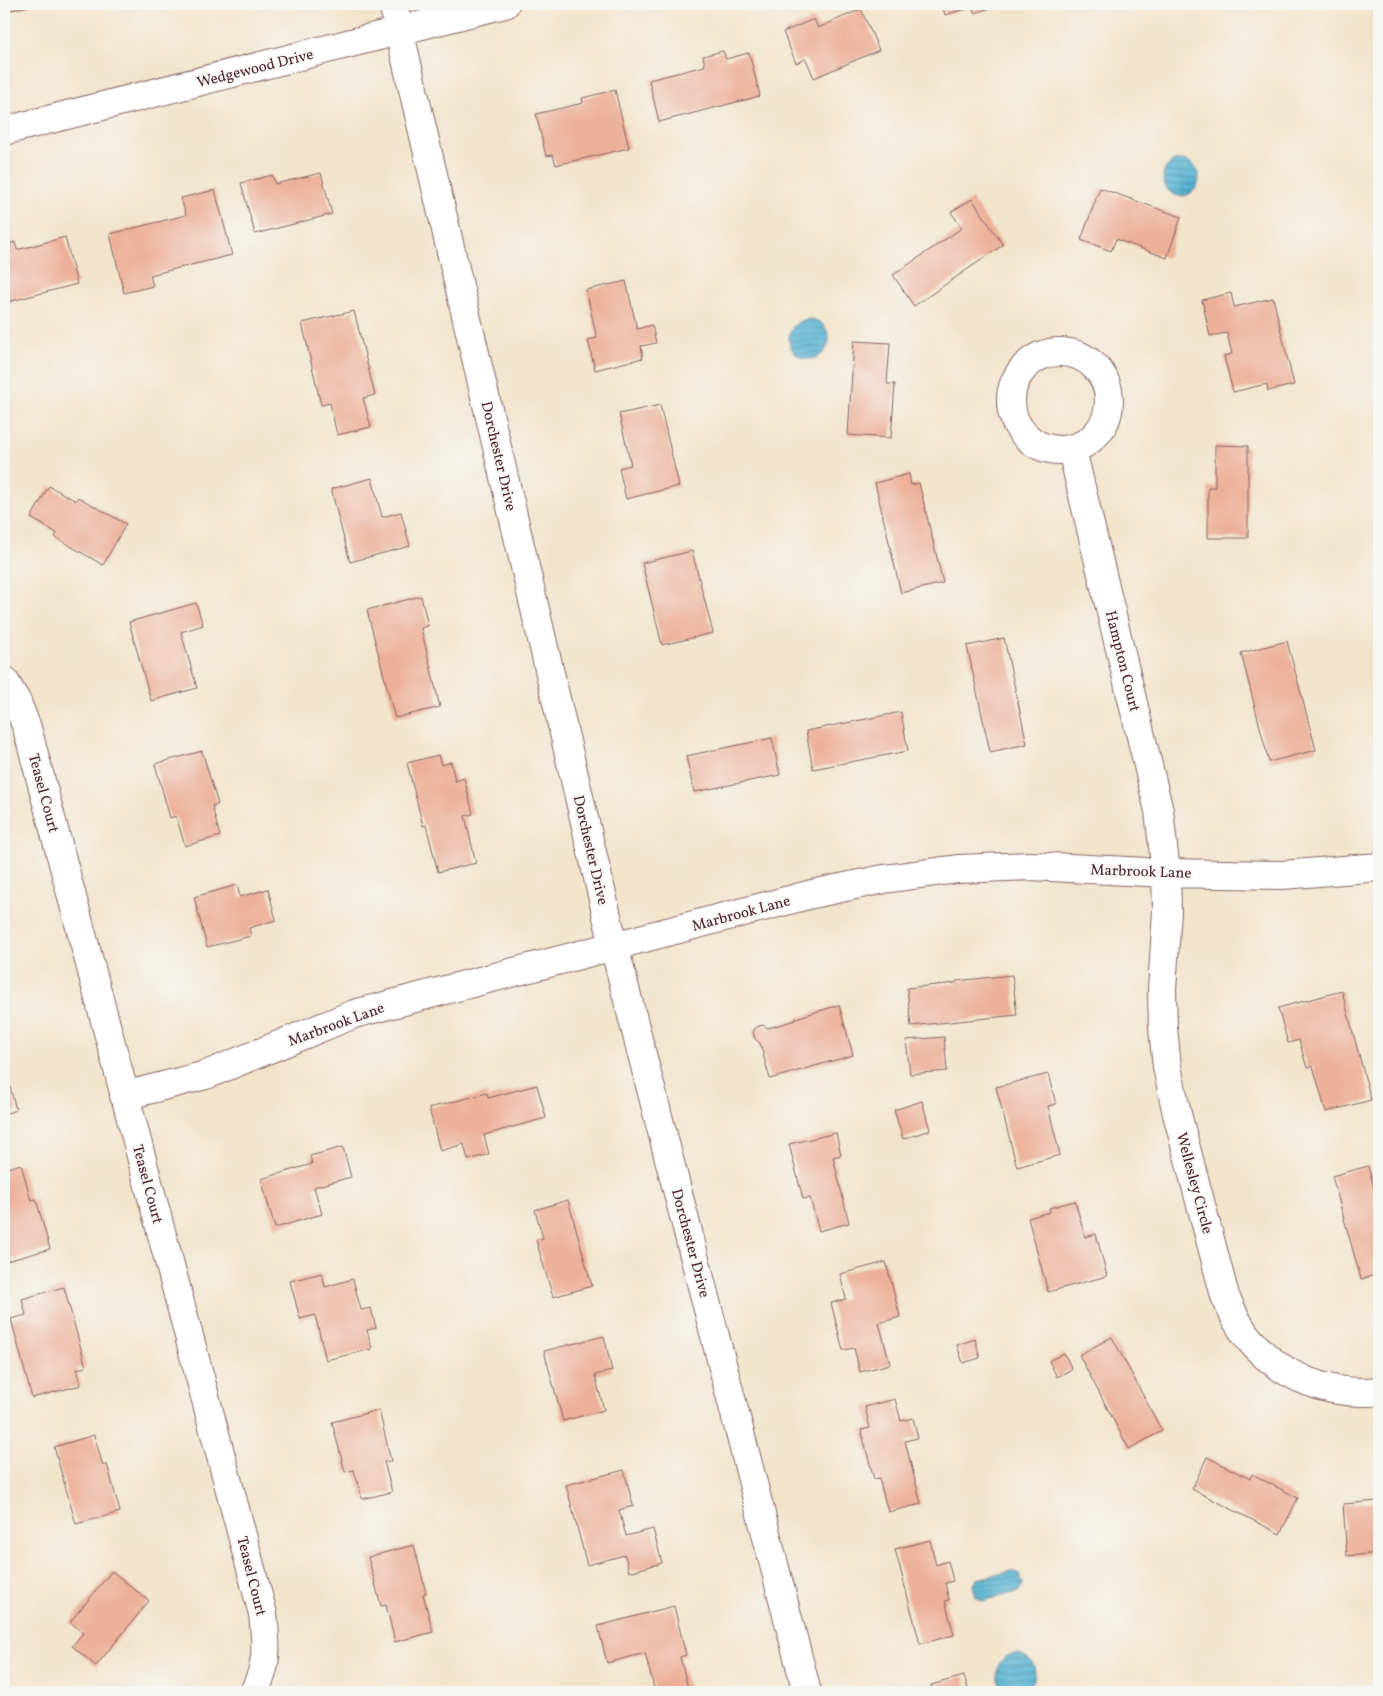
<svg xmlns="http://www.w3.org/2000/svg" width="1383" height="1696" font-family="Vollkorn,serif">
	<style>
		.water { fill: url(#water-rules); stroke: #4e687e }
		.building { fill: #ecb099 }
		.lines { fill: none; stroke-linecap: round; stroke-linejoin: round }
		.minor-casing { stroke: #846463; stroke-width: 30 }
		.minor { stroke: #fff; stroke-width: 28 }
		.labels { text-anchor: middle; stroke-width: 4; stroke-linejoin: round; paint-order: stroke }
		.street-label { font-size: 15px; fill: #4a1f2b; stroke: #f6f6f2 }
	</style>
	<defs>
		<pattern id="water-rules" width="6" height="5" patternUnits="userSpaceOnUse" patternTransform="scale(1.25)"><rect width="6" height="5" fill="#51b1d0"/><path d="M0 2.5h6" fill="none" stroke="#458fa9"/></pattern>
	</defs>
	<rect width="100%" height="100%" fill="#f6f6f2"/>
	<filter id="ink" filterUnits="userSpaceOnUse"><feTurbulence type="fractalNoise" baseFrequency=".02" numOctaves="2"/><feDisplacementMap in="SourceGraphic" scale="10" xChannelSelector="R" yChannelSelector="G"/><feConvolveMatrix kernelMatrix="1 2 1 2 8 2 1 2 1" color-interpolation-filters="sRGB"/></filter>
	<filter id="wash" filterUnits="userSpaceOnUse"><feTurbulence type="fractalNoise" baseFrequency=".0096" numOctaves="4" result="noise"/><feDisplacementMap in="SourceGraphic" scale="20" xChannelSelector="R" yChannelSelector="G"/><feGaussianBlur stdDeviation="1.12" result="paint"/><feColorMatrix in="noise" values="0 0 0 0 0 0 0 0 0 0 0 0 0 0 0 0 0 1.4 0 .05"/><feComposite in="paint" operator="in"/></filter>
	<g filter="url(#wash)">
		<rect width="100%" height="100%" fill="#f1e4cb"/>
		<path class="water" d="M1163 178a18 18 0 1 1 36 0a18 18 0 1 1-36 0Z
			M789 339a20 20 0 1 1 40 0a20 20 0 1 1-40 0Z
			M1012 1571 1020 1574 1023 1585 1018 1592 983 1601 976 1597 973 1586 977 1579Z
			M997 1673a19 19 0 1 1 38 0a19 19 0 1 1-38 0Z"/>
		<g id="blocks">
			<path class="building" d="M4 4H36L4 12Z
				M942 4H1005L974 13 973 7 945 15Z
				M861 9 879 50 814 78 806 59 796 63 783 32 814 19 818 28Z
				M723 51 726 59 749 53 760 96 659 122 649 80 705 66 703 56Z
				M615 90 629 148 556 165 553 155 546 156 536 114 583 103 582 98Z
				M321 173 332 214 255 234 241 183 272 175 275 184Z
				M1100 188 1181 217 1167 258 1116 239 1111 251 1081 240Z
				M215 190 232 255 150 275 153 286 124 293 110 234 186 215 181 198Z
				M972 199 1003 245 914 306 893 275 962 228 951 212Z
				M65 237 77 284 4 303V245L15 242 17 250Z
				M1379 270V302L1375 298 1373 277Z
				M626 281 637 329 652 325 656 343 641 346 643 358 595 370 588 340 597 338 586 290Z
				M1231 293 1234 307 1273 298 1294 385 1268 391 1267 384 1233 392 1224 356 1232 354 1227 333 1210 336 1202 300Z
				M354 311 375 395 363 398 371 427 337 435 330 403 321 405 302 323Z
				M854 341 890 343 887 384H895L891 438 848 435Z
				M660 405 679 486 626 499 619 468 631 465 619 414Z
				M1215 445 1248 446V538H1208V487H1215Z
				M909 474 911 485 919 483 943 583 901 593 875 483Z
				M372 478 382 517 401 512 410 546 350 562 331 489Z
				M49 486 76 501 78 497 126 524 103 565 55 537 57 533 31 518Z
				M692 551 713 633 662 645 642 563Z
				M421 596 428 626 421 628 440 707 395 718 367 610Z
				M196 603 203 625 181 632 197 688 151 701 129 622Z
				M1004 638 1027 744 990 752 967 646Z
				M1287 641 1316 750 1269 762 1241 653Z
				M901 712 908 751 813 769 806 731Z
				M772 738 780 775 694 792 686 756Z
				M202 751 218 804 212 806 220 836 185 846 176 816 170 818 155 764Z
				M438 755 441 765 451 762 455 781 464 778 473 814 465 816 476 863 438 872 426 825 423 826 407 763Z
				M237 885 240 897 268 889 276 920 249 928 251 936 207 947 194 897Z
				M1012 975 1017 1015 911 1026 907 988 956 983V981Z
				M1342 991 1371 1100 1326 1112 1313 1066 1307 1068 1299 1040 1288 1043 1278 1008Z
				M839 1005 853 1055 770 1079 760 1043 755 1039 753 1032 756 1027 763 1025 768 1028 796 1020V1018Z
				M944 1037 947 1071 910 1074 906 1040Z
				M1048 1074 1056 1104 1048 1106 1060 1155 1017 1167 996 1087Z
				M8 1079 16 1110 4 1114V1080Z
				M537 1085 546 1118 484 1135 489 1154 468 1160 464 1144 440 1151 429 1108 487 1093 488 1098Z
				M922 1101 930 1130 903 1139 894 1110Z
				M836 1133 841 1155 833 1157 849 1223 819 1231 810 1198 803 1199 789 1144Z
				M343 1147 351 1177 314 1187 322 1214 275 1228 261 1179 312 1164 310 1156Z
				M21 1164 31 1200 36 1199 50 1249 7 1261 4 1250V1169Z
				M1368 1166 1379 1205V1274L1361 1279 1332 1176Z
				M568 1200 592 1286 553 1297 536 1240 543 1238 535 1210Z
				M1075 1201 1085 1237 1096 1234 1107 1276 1048 1292 1028 1218 1050 1212 1049 1208Z
				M886 1262 900 1317 879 1323 890 1364 860 1372 854 1348 843 1350 831 1303 846 1299 840 1274Z
				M322 1273 325 1287 353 1279 361 1310 371 1308 376 1328 367 1330 372 1349 326 1360 315 1315 300 1319 290 1281Z
				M64 1287 86 1367 77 1369 81 1385 32 1398 11 1319 26 1315 22 1299Z
				M604 1336 612 1371 595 1375 604 1410 563 1421 544 1351Z
				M1112 1337 1162 1431 1129 1449 1079 1355Z
				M975 1339 980 1358 963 1363 957 1345Z
				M1064 1353 1072 1369 1057 1377 1049 1361Z
				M895 1399 901 1421 913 1418 918 1438 905 1441 921 1504 888 1512 879 1478 874 1479 861 1430 870 1428 865 1407Z
				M379 1410 391 1461 384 1462 392 1492 362 1499 354 1470 345 1472 332 1422Z
				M94 1435 103 1466 107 1464 120 1512 76 1524 54 1447Z
				M1207 1457 1250 1479 1252 1474 1298 1498 1280 1534 1192 1489Z
				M624 1470 633 1506 619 1510 626 1536 653 1529 662 1563 629 1572 625 1555 587 1565 566 1485Z
				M1379 1501V1553L1347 1556 1343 1504Z
				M930 1540 936 1565 948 1561 953 1581 945 1583 949 1600 945 1601 954 1635 920 1644 895 1549Z
				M414 1545 426 1593 423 1594 433 1632 395 1642 386 1605 381 1606 368 1557Z
				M112 1571 149 1601 96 1666 72 1646 83 1633 70 1622Z
				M674 1606 686 1655 680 1657 689 1692H655L645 1653 607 1663 598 1626Z
				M964 1676 969 1692H933L931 1685Z"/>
		</g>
	</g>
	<g filter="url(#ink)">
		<use href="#blocks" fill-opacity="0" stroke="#846463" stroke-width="1"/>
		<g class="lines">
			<g class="minor-casing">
				<path id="minor" d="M393 4 614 946 807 1692
					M4 131 505 4
					M1011 401a49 49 0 1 1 98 0a49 49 0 1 1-98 0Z
					M1072 450 1159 811 1166 873 1167 911 1162 990 1163 1028 1167 1067 1177 1114 1225 1296C1232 1311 1238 1326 1249 1339 1280 1377 1331 1397 1379 1391
					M4 680 17 702 27 728 263 1614C266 1645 269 1663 254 1692
					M124 1096 206 1075 354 1014 812 894 884 879 958 869 1031 866 1166 873 1283 875 1379 867"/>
			</g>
			<use href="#minor" class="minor"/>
		</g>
	</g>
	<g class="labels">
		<g class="street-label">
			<text transform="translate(255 68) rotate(-14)" y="5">Wedgewood Drive</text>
			<text transform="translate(499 456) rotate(77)" y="5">Dorchester Drive</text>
			<text transform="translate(1123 661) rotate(76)" y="5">Hampton Court</text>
			<text transform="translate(44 793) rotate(75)" y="5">Teasel Court</text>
			<text transform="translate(591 850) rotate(77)" y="5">Dorchester Drive</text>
			<text transform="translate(1141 871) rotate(2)" y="5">Marbrook Lane</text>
			<text transform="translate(741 913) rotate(-15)" y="5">Marbrook Lane</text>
			<text transform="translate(336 1024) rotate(-20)" y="5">Marbrook Lane</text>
			<text transform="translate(1195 1183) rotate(75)" y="5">Wellesley Circle</text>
			<text transform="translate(148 1184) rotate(75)" y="5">Teasel Court</text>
			<text transform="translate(691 1243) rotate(75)" y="5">Dorchester Drive</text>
			<text transform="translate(252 1576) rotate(76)" y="5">Teasel Court</text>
		</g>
	</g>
	<rect width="1383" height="1696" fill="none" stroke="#f6f6f2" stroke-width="20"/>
</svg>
